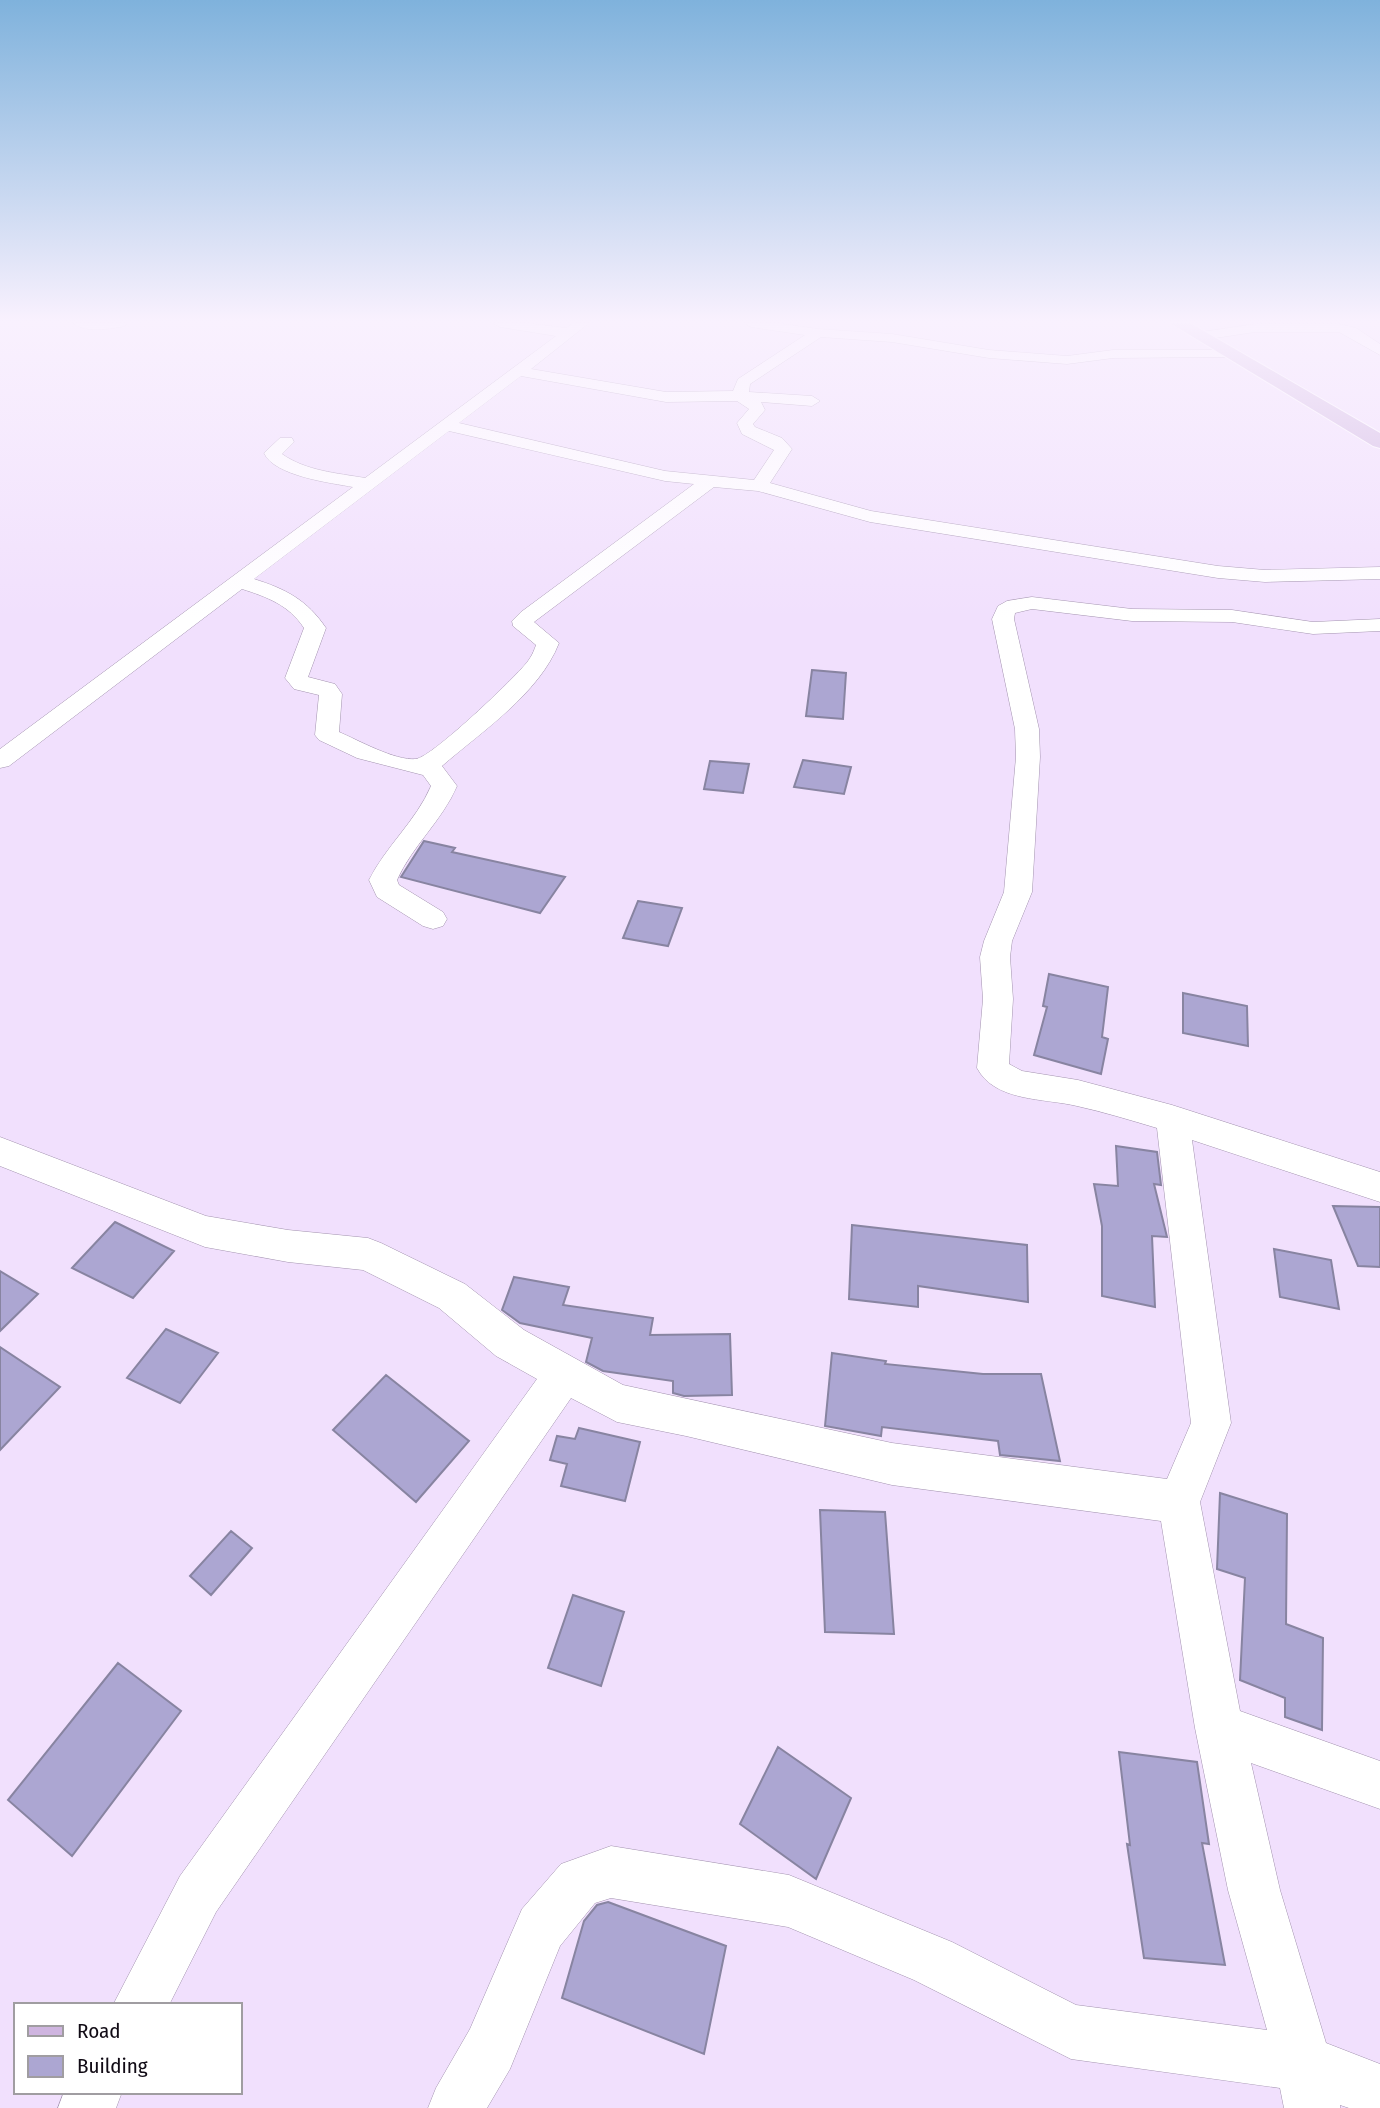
<svg xmlns="http://www.w3.org/2000/svg" width="1380" height="2108" font-family="'Fira Sans Condensed',sans-serif">
	<style>
		.building { fill: #aca6d2; stroke: #8884a1; stroke-width: 2 }
		.lines { fill: none; stroke-linecap: round; stroke-linejoin: round }
		.minor-casing { stroke: #a393af; stroke-width: 1 }
		.major-casing { stroke: #fff; stroke-width: 2 }
		.minor { fill: #fff; fill-rule: evenodd }
		.major { fill: #cfb5e0; fill-rule: evenodd }
	</style>
	<rect width="100%" height="100%" fill="#f1e0fd"/>
	<path class="building" d="M812 670 846 673 843 719 806 716Z
		M803 760 851 767 844 794 794 787Z
		M710 761 749 764 743 793 704 789Z
		M424 841 455 848 452 852 565 877 540 913 401 877Z
		M638 901 682 908 668 946 623 938Z
		M1049 974 1108 987 1102 1037 1108 1039 1101 1074 1034 1055 1047 1007 1043 1006Z
		M1183 993 1247 1006 1248 1046 1183 1033Z
		M1116 1146 1157 1152 1161 1185 1154 1184 1167 1237 1152 1236 1155 1307 1102 1296V1226L1094 1184 1118 1186Z
		M1333 1206 1380 1207V1267L1358 1266Z
		M115 1222 174 1251 133 1298 72 1268Z
		M852 1225 1027 1245 1028 1302 918 1286V1307L849 1299Z
		M1274 1249 1331 1260 1339 1309 1280 1297Z
		M0 1271 38 1294 0 1331Z
		M514 1277 569 1287 563 1305 653 1318 650 1335 730 1334 732 1395 684 1396 673 1393V1381L603 1371 586 1362 592 1338 520 1323 502 1310Z
		M166 1329 218 1353 180 1403 127 1378Z
		M0 1347 60 1387 0 1450Z
		M832 1353 886 1361 885 1364 983 1374H1041L1060 1461 1000 1455 998 1441 882 1427 881 1436 825 1426Z
		M386 1375 469 1441 416 1502 333 1430Z
		M579 1428 640 1442 625 1501 561 1486 567 1464 550 1460 557 1436 575 1439Z
		M1220 1493 1287 1514 1286 1624 1323 1638 1322 1730 1285 1717V1698L1240 1680 1245 1578 1217 1569Z
		M820 1510 885 1512 894 1634 825 1632Z
		M231 1531 252 1548 211 1595 190 1576Z
		M573 1595 624 1612 601 1686 548 1668Z
		M118 1663 181 1711 72 1856 8 1800Z
		M778 1747 851 1798 816 1879 740 1824Z
		M1119 1752 1197 1762 1209 1844 1202 1843 1225 1965 1144 1958 1127 1844 1130 1845Z
		M608 1902 726 1946 704 2054 562 1998 584 1921 597 1905Z"/>
	<g class="lines">
		<g class="minor-casing">
			<path id="minor" d="M73 323H127L125 326C110 329 85 333 73 323Z
				M493 323H526L566 328 574 323H589L531 369 666 392 733 391 738 379 805 335 751 327 744 323H776L818 329 892 334 989 350 1067 356 1113 350H1235L1237 353 1230 357 1113 358 1067 364 989 358 892 342 821 337 750 384 749 392 812 396 820 401 812 406 761 402 765 410 753 424 755 427 782 438 792 449 770 483 871 511 1218 566 1265 570 1380 567V579L1265 582 1218 578 870 522 758 491 714 487 534 622 559 643C539 694 482 731 442 766L457 786C442 821 412 846 397 880L399 885 443 912 447 919 443 926 433 929 423 926 377 897 369 880C386 846 416 821 431 786L423 775 357 758 319 740 315 735 319 695 294 689 285 678 304 628C289 605 267 597 242 589L9 766 0 768V749L353 487C331 483 274 476 264 453L280 438H292L294 442 282 454C306 471 337 473 365 478L556 336 500 327ZM521 376 666 402 737 401 749 409 737 423 742 434 774 450 754 480 665 471 459 423ZM449 431 665 481 694 484 521 612 512 621 513 626 536 645C533 654 529 661 522 668 509 683 432 757 416 759 395 761 358 740 339 732L342 694 335 684 308 677 326 628C307 600 286 589 254 579Z
				M1255 324H1339L1356 328 1380 344V355L1339 332H1255L1202 340 1195 336 1202 332Z
				M1032 597 1132 609 1232 610 1313 622 1380 619V631L1313 634 1232 622 1132 621 1032 609 1015 613 1014 619 1039 729 1040 757 1032 892 1012 941 1010 957 1013 999 1009 1064 1022 1071 1078 1080 1172 1105 1380 1172V1202L1192 1140 1231 1423 1200 1502 1240 1711 1380 1761V1809L1251 1763 1280 1890 1326 2043 1380 2064V2108H1349L1340 2105V2108H1284L1280 2088 1071 2059 914 1980 788 1927 611 1898 595 1903 560 1946 510 2069 487 2108H428L436 2088 470 2029 522 1909 561 1864 611 1846 789 1875 952 1942 1076 2005 1267 2030 1228 1890 1195 1728 1161 1521 892 1485 686 1436 617 1422 571 1398 216 1912 169 2005H113L180 1876 537 1379 496 1356 439 1308 363 1270 288 1262 205 1247 0 1166V1137L206 1216 288 1230 368 1238 381 1243 465 1284 524 1330 623 1385 892 1443 1167 1479 1191 1423 1157 1128C1130 1120 1104 1112 1077 1106 1044 1098 995 1102 977 1068L983 999 980 957 984 941 1004 892 1016 757 1015 729 992 619 998 606 1007 601Z
				M64 2092H122L116 2108H58Z"/>
		</g>
		<g class="major-casing">
			<path id="major" d="M1170 323H1190L1380 433V448L1373 446Z"/>
		</g>
		<use href="#minor" class="minor"/>
		<use href="#major" class="major"/>
	</g>
	<linearGradient id="sky" x2="0" y2="1"><stop stop-color="#7fb2dc"/><stop offset="0.52" stop-color="#f9f1fe"/><stop offset="1" stop-color="#f9f1fe" stop-opacity="0"/></linearGradient>
	<rect width="1380" height="618" fill="url(#sky)"/>
	<rect x="14" y="2003" width="228" height="91" fill="#ffffff" stroke="#a09da1" stroke-width="2"/>
	<rect x="28" y="2026" width="35" height="10" fill="#cfb5e0" stroke="#a09da1" stroke-width="2"/>
	<text x="77" y="2038" font-size="21" fill="#110b15">Road</text>
	<rect x="28" y="2056" width="35" height="21" fill="#aca6d2" stroke="#a09da1" stroke-width="2"/>
	<text x="77" y="2073" font-size="21" fill="#110b15">Building</text>
</svg>
